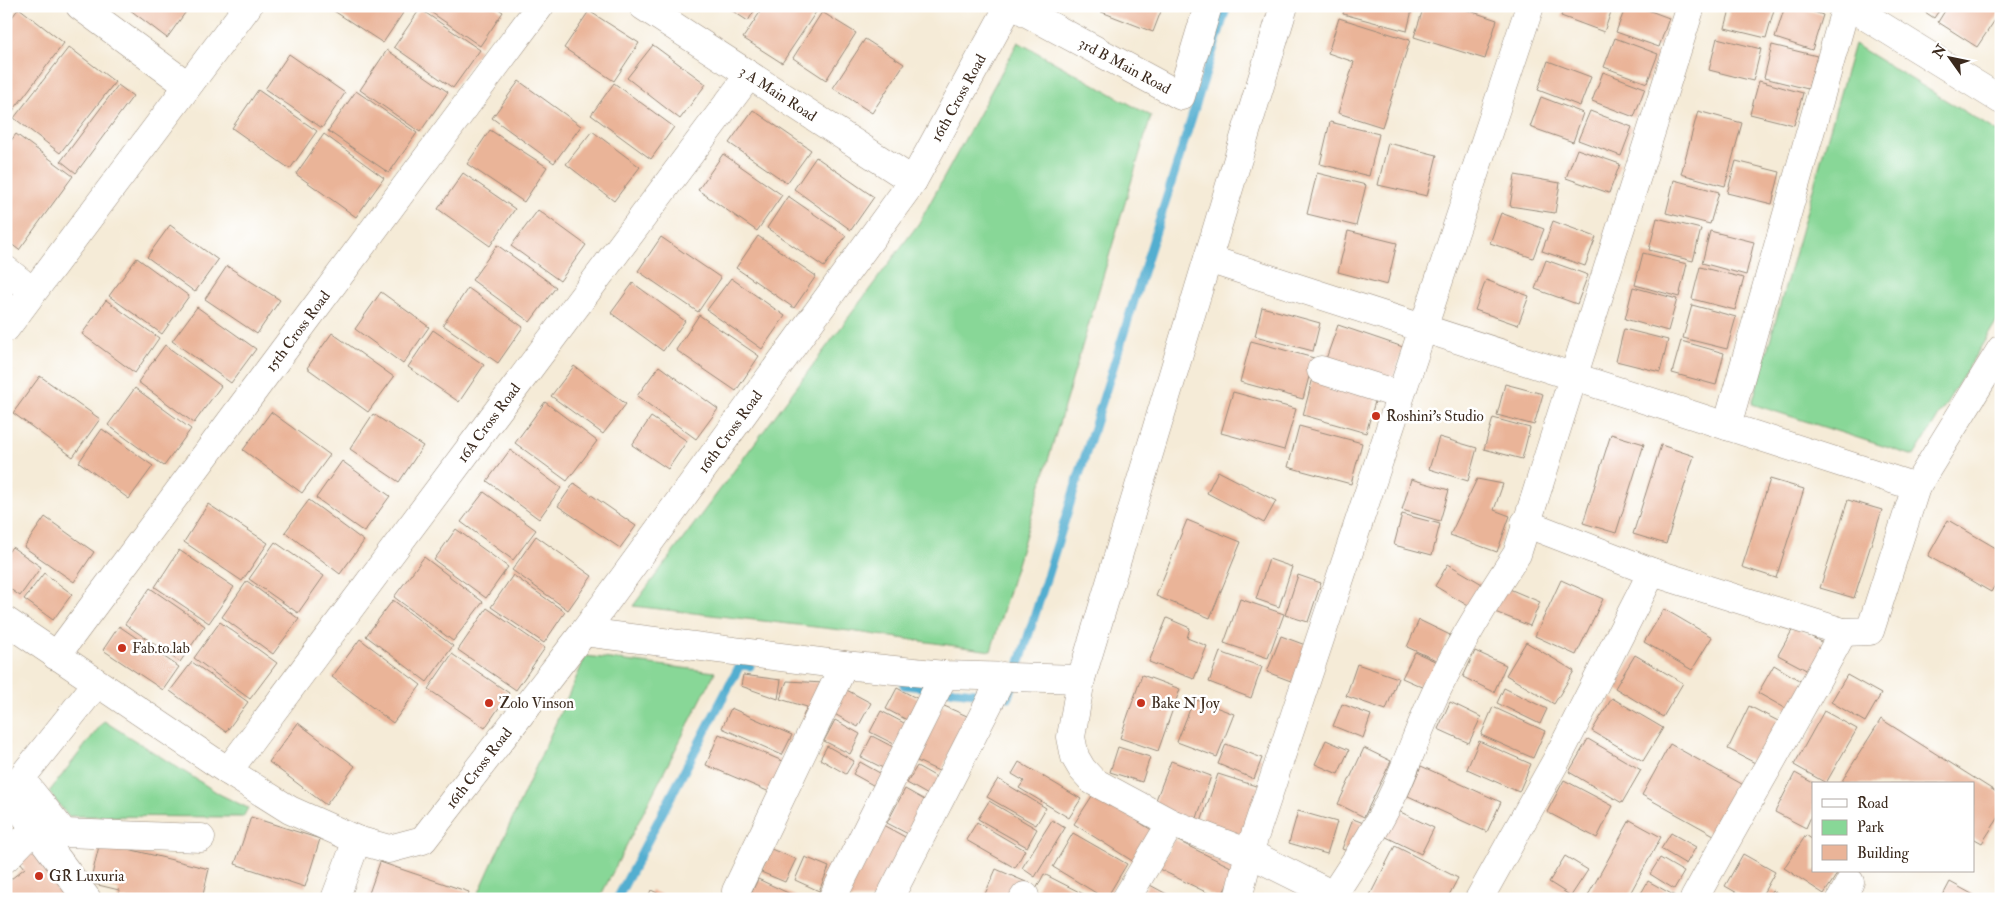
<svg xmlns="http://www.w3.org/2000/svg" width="2007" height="905" font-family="'IM FELL Double Pica',serif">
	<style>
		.green { fill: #88d797; stroke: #62805a }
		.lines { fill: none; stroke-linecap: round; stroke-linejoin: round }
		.stream { stroke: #53aed0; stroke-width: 9 }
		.building { fill: #eab498 }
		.minor-casing { stroke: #988a7a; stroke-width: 29 }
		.minor { stroke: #fff; stroke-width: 28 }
		.poi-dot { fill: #c8321e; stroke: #fff; stroke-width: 2 }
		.labels { text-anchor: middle; stroke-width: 5; stroke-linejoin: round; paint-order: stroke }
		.street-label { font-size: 15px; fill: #3b2a1e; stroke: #fff }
		.poi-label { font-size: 15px; fill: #3b2a1e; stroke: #fff; text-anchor: start }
	</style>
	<rect width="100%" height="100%" fill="#fff"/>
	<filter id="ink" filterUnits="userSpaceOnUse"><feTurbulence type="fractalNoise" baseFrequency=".02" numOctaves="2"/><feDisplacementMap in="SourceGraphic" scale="10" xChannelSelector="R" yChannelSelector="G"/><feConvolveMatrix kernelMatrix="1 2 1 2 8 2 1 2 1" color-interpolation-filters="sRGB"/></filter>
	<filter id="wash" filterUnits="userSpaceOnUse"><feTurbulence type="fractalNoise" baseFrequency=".0096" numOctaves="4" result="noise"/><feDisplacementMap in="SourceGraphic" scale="20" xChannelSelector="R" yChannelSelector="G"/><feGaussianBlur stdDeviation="1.12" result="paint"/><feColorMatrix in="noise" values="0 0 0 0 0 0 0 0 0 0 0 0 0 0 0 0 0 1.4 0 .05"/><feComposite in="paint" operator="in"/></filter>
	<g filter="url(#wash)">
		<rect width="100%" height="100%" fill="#f5ebd7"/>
		<path class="green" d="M1018 42 1151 116 991 651 850 631 633 606 919 223Z
			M1854 44 2001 134V314L1914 456 1752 404Z
			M586 656 715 672 599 899H476Z
			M104 721 221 795 248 808 243 817 68 816 49 792Z"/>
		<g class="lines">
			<path class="stream" d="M904 685 1009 697 1227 6
				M617 899 740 665 750 666"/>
		</g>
		<g id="blocks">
			<path class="building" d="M125 6H190L167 38Z
				M333 6H400L405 10 383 43 331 9Z
				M422 6H494L503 12 480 46Z
				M725 6H757L748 21Z
				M764 6H820L782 63 743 38Z
				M1101 6H1163L1153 32 1099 11Z
				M1345 6H1413L1407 31 1343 14Z
				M1424 6H1455L1497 20 1485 59 1414 37Z
				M1565 6H1613L1604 32 1561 16Z
				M1626 6H1637L1669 18 1659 47 1616 32Z
				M1731 6H1775L1766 38 1725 28Z
				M1785 6H1796L1823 15 1812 50 1775 38Z
				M1916 6H1942L1934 18Z
				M1948 6H2001V11L1977 47 1938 22Z
				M19 8 64 43 12 112 6 107V25Z
				M420 9 480 50 453 88 394 47Z
				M589 11 639 43 614 81 564 48Z
				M822 12 856 33 826 80 793 58Z
				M1339 18 1410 40 1382 127 1338 113 1354 62 1328 53Z
				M1615 38 1658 54 1647 83 1604 67Z
				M1717 38 1761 49 1753 81 1709 70Z
				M865 39 904 64 872 113 833 88Z
				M653 45 706 84 680 119 627 78Z
				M1772 45 1817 56 1808 89 1764 78Z
				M69 47 115 82 60 153 14 118Z
				M387 50 448 92 420 132 360 90Z
				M289 54 345 93 322 128 265 89Z
				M1548 61 1591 77 1580 106 1538 90Z
				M1603 72 1645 88 1634 117 1592 101Z
				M519 81 581 126 554 163 492 118Z
				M1759 81 1803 93 1794 125 1750 114Z
				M614 83 674 127 651 159 591 115Z
				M118 85 133 96 76 173 61 161Z
				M258 90 317 131 290 169 232 128Z
				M356 91 417 133 389 173 328 131Z
				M1541 97 1583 113 1573 142 1530 127Z
				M753 110 811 150 787 183 729 143Z
				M1590 111 1632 127 1621 156 1578 140Z
				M1698 111 1742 123 1725 186 1681 174Z
				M1330 122 1379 134 1369 176 1320 164Z
				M490 130 547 167 524 202 467 164Z
				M592 131 640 167 614 201 566 164Z
				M16 134 73 176 19 250 6 240V147Z
				M324 134 384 178 356 217 296 174Z
				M1388 143 1437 155 1427 196 1378 185Z
				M1577 149 1620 164 1609 193 1566 178Z
				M723 154 782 195 757 231 698 190Z
				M816 157 874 197 851 230 794 189Z
				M1736 161 1780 172 1772 204 1727 193Z
				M463 173 515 209 490 246 438 209Z
				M1317 173 1366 185 1356 226 1307 214Z
				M1515 175 1560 183 1555 213 1510 206Z
				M1674 180 1719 192 1710 224 1666 213Z
				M788 196 846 236 824 267 767 228Z
				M538 210 586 245 560 281 511 246Z
				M1501 213 1544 229 1533 258 1490 243Z
				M1657 218 1701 229 1693 261 1649 250Z
				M1553 221 1596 237 1585 266 1542 251Z
				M170 225 218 260 195 292 147 257Z
				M1348 231 1397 243 1387 285 1338 272Z
				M1710 231 1754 242 1746 275 1702 263Z
				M758 236 816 276 794 308 736 268Z
				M661 237 721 278 698 312 638 271Z
				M497 245 556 287 530 322 472 280Z
				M1643 253 1687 264 1679 297 1635 285Z
				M137 258 189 296 162 334 109 296Z
				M1546 260 1588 275 1577 304 1535 289Z
				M227 266 280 300 257 334 205 299Z
				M1700 267 1744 278 1735 310 1692 299Z
				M731 278 785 316 762 349 707 310Z
				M1486 280 1529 296 1518 325 1475 310Z
				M633 283 685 321 663 351 611 313Z
				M1633 287 1677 299 1668 331 1625 319Z
				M468 288 523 327 498 363 443 325Z
				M381 292 429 327 403 364 355 329Z
				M106 300 159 338 135 373 82 334Z
				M1692 305 1736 317 1727 349 1683 338Z
				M197 307 256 349 231 383 172 341Z
				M1262 307 1320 323 1313 351 1255 336Z
				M699 315 759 356 736 391 676 350Z
				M1338 325 1403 347 1392 382 1326 359Z
				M1624 329 1668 340 1660 372 1616 361Z
				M433 330 484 365 459 402 408 367Z
				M332 333 394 377 368 412 307 368Z
				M1251 341 1314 358 1303 399 1240 382Z
				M1681 341 1724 353 1716 385 1672 373Z
				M165 345 221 386 194 423 138 382Z
				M574 366 626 404 603 434 551 396Z
				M659 366 718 409 696 439 637 396Z
				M1314 374 1378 391 1366 433 1303 415Z
				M40 376 100 419 73 457 13 413Z
				M1505 384 1543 394 1534 425 1497 415Z
				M135 388 191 429 164 466 108 425Z
				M1233 392 1296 409 1284 450 1221 433Z
				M545 402 597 441 567 481 515 443Z
				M271 412 330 455 302 493 243 450Z
				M373 414 423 446 399 482 350 449Z
				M651 417 687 441 668 469 632 445Z
				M1493 418 1530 428 1522 459 1484 449Z
				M1299 426 1362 443 1351 484 1288 467Z
				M102 429 153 466 129 499 79 462Z
				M1611 434 1644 444 1616 533 1583 523Z
				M1439 437 1477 448 1468 481 1429 469Z
				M1661 445 1694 456 1666 544 1633 534Z
				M510 450 561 488 539 519 487 481Z
				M342 461 390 496 364 532 316 498Z
				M1218 471 1276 501 1264 523 1207 493Z
				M1411 479 1449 490 1440 521 1402 510Z
				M1477 479 1503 484 1494 510 1510 516 1497 552 1450 535Z
				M1770 479 1804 489 1776 578 1742 567Z
				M574 483 636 526 620 548 558 506Z
				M484 492 536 530 513 560 461 522Z
				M309 500 364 541 340 574 285 532Z
				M1848 500 1882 510 1854 598 1820 588Z
				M208 504 268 543 242 581 184 542Z
				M1402 514 1440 524 1432 555 1394 545Z
				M45 517 94 552 74 582 24 547Z
				M1187 520 1241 542 1210 618 1156 596Z
				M1948 520 2001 551V575L1991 592 1928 556Z
				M456 529 508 567 486 598 434 560Z
				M536 536 592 576 568 610 512 570Z
				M275 542 324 576 298 613 249 579Z
				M12 547 41 567 20 596 6 586V555Z
				M179 550 234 587 209 623 155 587Z
				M424 557 483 602 453 641 394 597Z
				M1269 559 1292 567 1279 607 1256 599Z
				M1448 564 1489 588 1475 610 1435 586Z
				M44 573 72 594 53 620 24 599Z
				M513 575 565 612 544 643 491 607Z
				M1298 575 1321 583 1308 622 1285 615Z
				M1561 580 1603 599 1576 655 1535 636Z
				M247 581 299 619 273 654 222 617Z
				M1500 585 1540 602 1530 626 1490 610Z
				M150 588 205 626 180 662 125 624Z
				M1240 599 1284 614 1268 658 1224 643Z
				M393 600 453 646 427 682 366 636Z
				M487 608 545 648 516 690 458 650Z
				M1664 609 1712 637 1692 670 1644 642Z
				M1167 618 1190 628 1187 638 1207 646 1194 679 1149 662Z
				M1419 620 1450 635 1438 661 1407 647Z
				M220 622 277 663 250 699 194 658Z
				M119 626 179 667 163 690 103 650Z
				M1794 627 1828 646 1812 673 1778 655Z
				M1281 636 1308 646 1296 683 1267 672Z
				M360 639 421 685 393 723 332 677Z
				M1526 642 1574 671 1554 704 1506 675Z
				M1475 651 1506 665 1494 692 1463 677Z
				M1220 652 1262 667 1251 698 1209 682Z
				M1415 652 1446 666 1434 692 1402 678Z
				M452 654 509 693 485 728 428 689Z
				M1635 655 1683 683 1663 717 1615 688Z
				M192 662 248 702 226 732 170 691Z
				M1357 664 1398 678 1386 710 1346 696Z
				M1774 665 1807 685 1792 712 1758 693Z
				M743 675 781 680 778 699 741 686Z
				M1142 675 1180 689 1158 751 1120 738Z
				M1847 675 1881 694 1865 722 1831 702Z
				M787 681 824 683 812 719 803 716 807 707 780 699Z
				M841 687 871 703 858 727 829 711Z
				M897 688 922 701 911 722 886 709Z
				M1504 688 1547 709 1540 724 1497 703Z
				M1612 698 1663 728 1643 761 1592 731Z
				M1194 699 1234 714 1217 757 1177 742Z
				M1450 702 1481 717 1469 743 1438 729Z
				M1342 704 1371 715 1363 738 1333 726Z
				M942 705 967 716 941 772 917 761Z
				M1749 706 1782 723 1761 766 1728 749Z
				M1493 707 1545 731 1533 758 1481 735Z
				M731 708 792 735 782 755 722 728Z
				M881 711 906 724 896 745 870 732Z
				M1824 711 1857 729 1826 783 1794 765Z
				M1881 719 2001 795V814L1982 843 1973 838V784H1840Z
				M835 720 860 734 850 754 824 741Z
				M298 723 355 766 326 805 269 762Z
				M719 734 785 762 772 793 706 765Z
				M872 736 897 749 887 770 861 757Z
				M1588 739 1641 770 1622 803 1569 772Z
				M1326 740 1349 750 1338 774 1315 764Z
				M1479 741 1531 764 1519 792 1467 769Z
				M1226 744 1262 758 1254 779 1218 764Z
				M1670 744 1749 788 1721 839 1642 795Z
				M827 746 854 761 846 774 820 759Z
				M1118 747 1150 757 1142 782 1110 772Z
				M1364 748 1391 761 1364 817 1338 804Z
				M1171 761 1211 776 1195 824 1154 805Z
				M860 762 887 777 880 789 853 774Z
				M1019 762 1081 799 1069 818 1019 788 1024 781 1012 774Z
				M917 766 940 779 930 796 907 783Z
				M1421 766 1501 802 1487 832 1408 796Z
				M1795 773 1813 783V812L1806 828 1775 812Z
				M1218 774 1259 787 1243 836 1201 822Z
				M998 779 1046 808 1036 825 987 797Z
				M1564 780 1613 806 1597 838 1547 812Z
				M905 789 930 803 912 836 887 823Z
				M1094 793 1153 831 1134 862 1074 824Z
				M989 801 1037 829 1027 847 978 819Z
				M1388 806 1434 828 1421 854 1376 832Z
				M1298 811 1337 822 1327 854 1289 843Z
				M251 817 320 839 305 887 235 864Z
				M1353 819 1369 825 1358 855 1342 849Z
				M1052 820 1065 828 1035 877 1022 868Z
				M1630 820 1661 837 1627 899H1586Z
				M977 822 1025 850 1015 868 966 840Z
				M883 825 907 838 875 899H852L845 895Z
				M1073 833 1127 864 1106 899 1053 867Z
				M1671 833 1696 847 1686 864 1661 849Z
				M1806 835 1813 840V871H1839L1824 894 1784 868Z
				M1174 839 1235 869 1220 899 1159 869Z
				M36 841 80 899H6V883L25 868 16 857Z
				M100 842 209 869 202 899H117L119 890 90 883Z
				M1395 846 1458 878 1447 899H1368Z
				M771 849 796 859 785 882 761 872Z
				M1743 854 1775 872 1760 899H1748L1725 886Z
				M1565 856 1588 870 1571 896 1549 882Z
				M805 857 829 867 819 891 795 880Z
				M1660 858 1684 872 1674 889 1650 874Z
				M380 862 469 892 467 899H367Z
				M996 869 1026 882 1019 899H996L985 894Z
				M1044 874 1093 899H1031Z
				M758 879 801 899 749 898Z
				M1648 881 1675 896 1673 899H1638Z
				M1950 882 1981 899H1941Z
				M1148 884 1176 899H1140Z
				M651 890 670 899H647Z
				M1772 890 1787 899H1767Z"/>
		</g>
	</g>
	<g filter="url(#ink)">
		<use href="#blocks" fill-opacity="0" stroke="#988a7a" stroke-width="1"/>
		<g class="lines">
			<g class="minor-casing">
				<g id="minor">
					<path d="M80 6 187 85"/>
					<path id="s1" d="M643 6 913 181"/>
					<path id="s2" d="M1014 6 1181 96 1208 6"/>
					<path d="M1284 6 1081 679 1071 737 1075 757 1082 769 1093 781 1171 823 1249 853 1333 895C1356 861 1378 827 1395 790 1411 754 1423 717 1441 682 1463 638 1490 595 1517 554L1691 6"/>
					<path d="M1849 6 2001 100"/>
					<path d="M1208 259 1916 487"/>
					<path d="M6 270 32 291"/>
					<path d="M6 328 248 6"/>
					<path d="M1321 370 1400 395"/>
					<path d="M1727 426 1846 6"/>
					<path d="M1525 523 1652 572 1843 632 1870 631 1916 487 2001 349"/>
					<path id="s3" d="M6 621 228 771 290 810 357 840 389 849 423 840 584 632 913 181 1009 6"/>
					<path d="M584 632 844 665 944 675 1081 679"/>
					<path id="s4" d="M56 656 540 6"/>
					<path id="s5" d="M228 771 749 75"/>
					<path d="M21 779 64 833 201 838"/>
					<path d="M9 794 87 899"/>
					<path d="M6 797 97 683"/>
					<path d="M6 858 35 828"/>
					<path d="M736 891 844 665"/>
					<path d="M335 899 357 840"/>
					<path d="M832 899 944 675"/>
					<path d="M889 899 1003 676"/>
					<path d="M1023 899 1025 896"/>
					<path d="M1126 899 1171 823"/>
					<path d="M1238 899 1249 853 1530 6"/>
					<path d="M1479 899 1556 761 1652 572"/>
					<path d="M1694 899C1743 809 1795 722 1843 632"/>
					<path d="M1841 899 1850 882"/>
				</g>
			</g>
			<use href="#minor" class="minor"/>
		</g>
	</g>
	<g class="poi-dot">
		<circle cx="1376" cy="416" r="5"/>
		<circle cx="122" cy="648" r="5"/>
		<circle cx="489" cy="703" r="5"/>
		<circle cx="1141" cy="703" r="5"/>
		<circle cx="39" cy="876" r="5"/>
	</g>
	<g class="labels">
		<g class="street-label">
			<text dy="5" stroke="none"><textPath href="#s2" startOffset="126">3rd B Main Road</textPath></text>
			<text dy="5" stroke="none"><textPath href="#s1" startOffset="161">3 A Main Road</textPath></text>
			<text dy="5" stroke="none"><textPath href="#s3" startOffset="1399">16th Cross Road</textPath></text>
			<text dy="5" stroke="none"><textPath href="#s4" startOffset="405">15th Cross Road</textPath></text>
			<text dy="5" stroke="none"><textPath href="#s5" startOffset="435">16A Cross Road</textPath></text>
			<text dy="5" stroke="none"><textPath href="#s3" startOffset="994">16th Cross Road</textPath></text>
			<text dy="5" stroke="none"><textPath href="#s3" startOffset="574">16th Cross Road</textPath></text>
		</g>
		<g class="poi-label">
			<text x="1386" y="421">Roshini's Studio</text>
			<text x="132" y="653">Fab.to.lab</text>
			<text x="499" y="708">Zolo Vinson</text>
			<text x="1151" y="708">Bake N Joy</text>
			<text x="49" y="881">GR Luxuria</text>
		</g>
	</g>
	<rect width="2007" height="905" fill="none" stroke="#fff" stroke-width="25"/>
	<rect x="1812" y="782" width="162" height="90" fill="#ffffff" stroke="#b1aaa5"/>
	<rect x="1822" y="799" width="25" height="8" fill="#ffffff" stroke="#b1aaa5"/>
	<text x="1857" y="808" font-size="15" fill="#3b2a1e">Road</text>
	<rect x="1822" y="820" width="25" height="15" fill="#88d797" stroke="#b1aaa5"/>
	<text x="1857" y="832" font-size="15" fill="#3b2a1e">Park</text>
	<rect x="1822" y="845" width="25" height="15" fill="#eab498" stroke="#b1aaa5"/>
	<text x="1857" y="858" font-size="15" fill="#3b2a1e">Building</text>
	<g transform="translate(1950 58) rotate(303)" stroke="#ffffff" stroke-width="4" paint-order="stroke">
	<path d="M0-4L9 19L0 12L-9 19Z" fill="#3b2a1e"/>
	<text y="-8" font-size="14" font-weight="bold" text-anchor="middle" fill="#3b2a1e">N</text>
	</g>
</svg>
